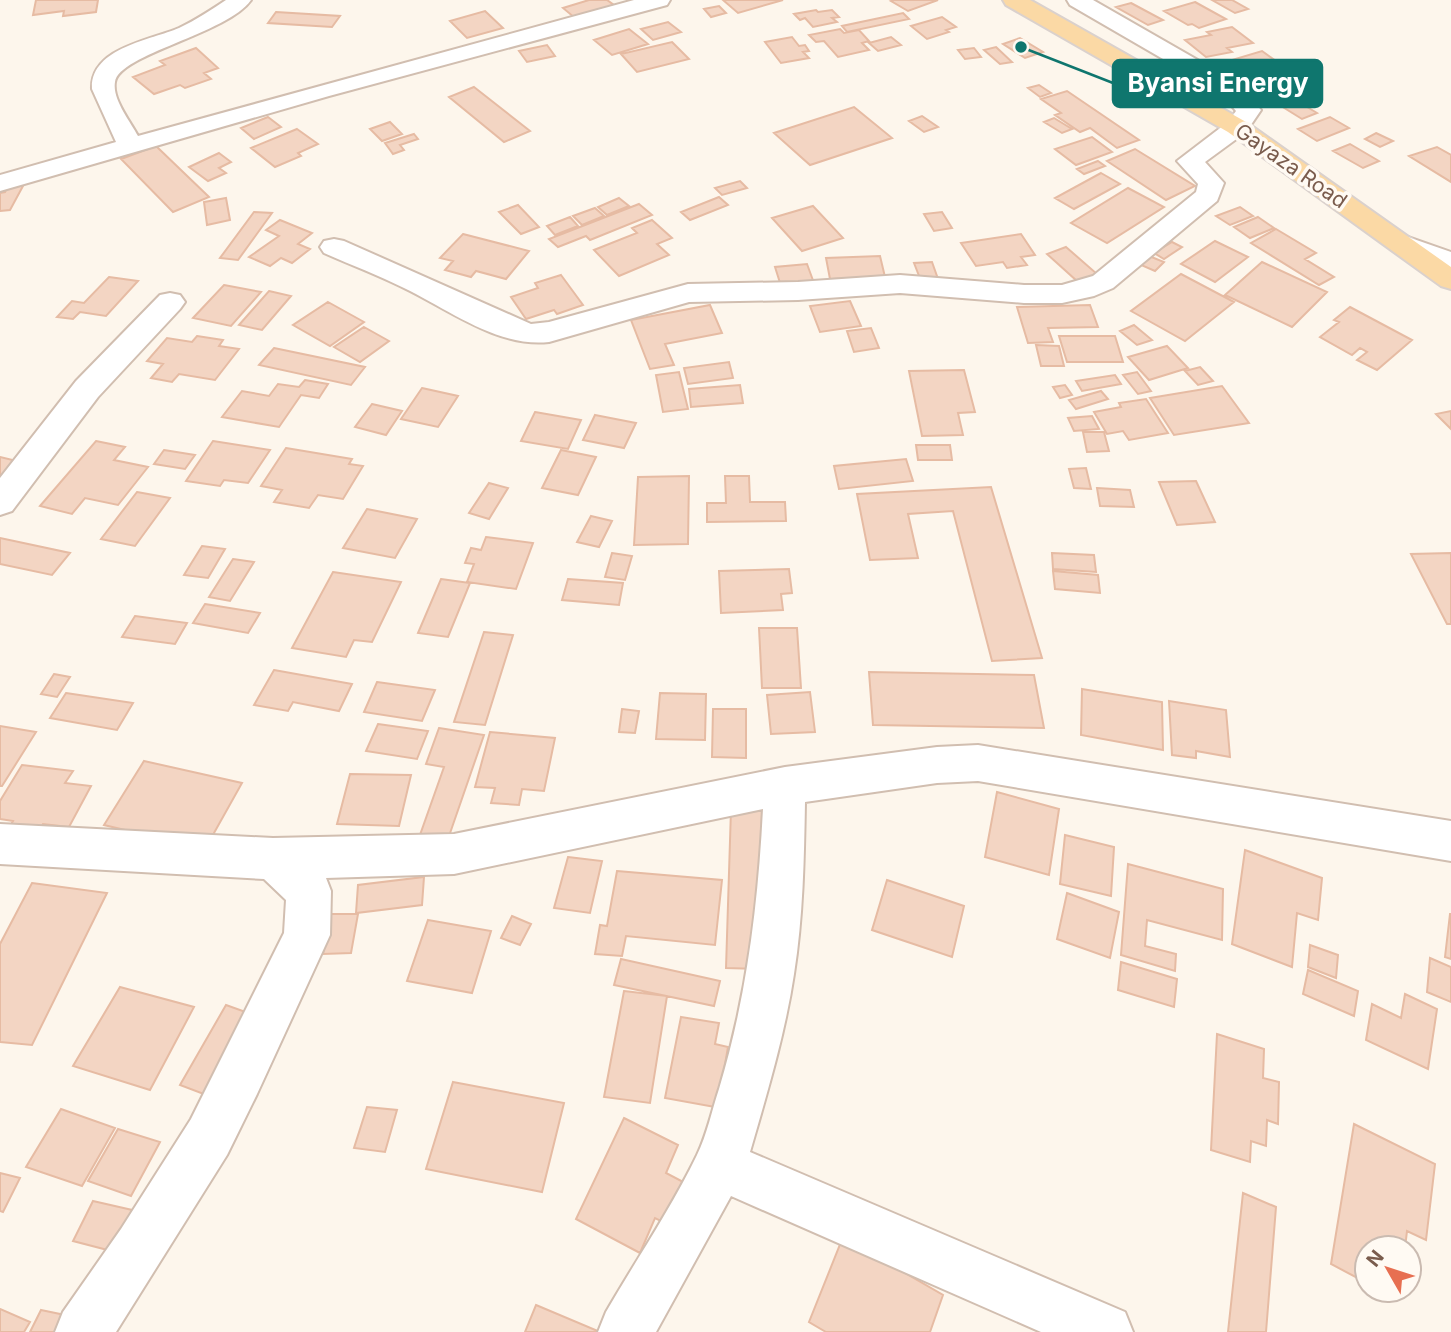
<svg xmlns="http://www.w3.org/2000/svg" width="1451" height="1332" font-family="Inter,sans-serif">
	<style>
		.building { fill: #f3d5c3; stroke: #e6bba3; stroke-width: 2 }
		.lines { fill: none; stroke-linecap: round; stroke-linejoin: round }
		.minor-casing { stroke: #d1beb0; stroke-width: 4 }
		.major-casing { stroke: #dad1cd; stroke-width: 4 }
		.minor { fill: #fff; fill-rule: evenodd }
		.major { fill: #fbd9a5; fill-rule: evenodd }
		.labels { text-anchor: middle; stroke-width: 7; stroke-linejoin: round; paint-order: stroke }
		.far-street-label { font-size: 21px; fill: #7a5c4d; stroke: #fffaf3 }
		.leader { fill: none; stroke: #0f766e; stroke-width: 2.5 }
		.callout-dot { fill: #0f766e; stroke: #fffaf3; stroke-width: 2.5 }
		.callout { fill: #0f766e; stroke: #0f766e; stroke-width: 2.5 }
		.callout-label { font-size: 26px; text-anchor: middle; font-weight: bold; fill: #fff }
	</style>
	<rect width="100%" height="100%" fill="#fdf6ec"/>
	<path class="building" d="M36 0H98L96 12 63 16 64 11 33 15Z
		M589 0H607L614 5 575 18 563 8Z
		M723 0H783L738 13Z
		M938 0 908 11 891 1 894 0Z
		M1212 0H1232L1248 9 1235 13Z
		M1195 2 1226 19 1199 28 1192 24 1188 25 1164 11Z
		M1131 3 1163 20 1148 25 1116 7Z
		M719 6 726 13 711 17 704 9Z
		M816 10 818 12 832 10 839 17 832 18 837 22 813 27 805 18 800 20 794 14Z
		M485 11 503 28 467 38 450 21Z
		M276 12 340 16 332 27 268 23Z
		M903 13 909 19 847 32 842 26Z
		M942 17 956 27 946 30 949 32 927 39 911 26Z
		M668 22 681 32 653 40 641 29Z
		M1232 27 1253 43 1227 48 1232 52 1206 57 1185 40 1211 35 1207 32Z
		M629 29 648 44 612 55 594 40Z
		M840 29 844 33 859 30 869 41 862 43 869 50 838 57 824 41 816 42 809 35Z
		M792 37 799 46 805 45 809 51 803 52 809 58 781 63 765 42Z
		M891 37 901 45 878 51 869 43Z
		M1020 38 1043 52 1025 58 1003 44Z
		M672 42 689 59 637 72 621 54Z
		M547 45 555 56 527 62 519 51Z
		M996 47 1012 62 1000 64 984 50Z
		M196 48 218 68 204 73 211 79 185 88 180 85 154 94 133 77 165 65 160 61Z
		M974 48 981 57 965 59 958 50Z
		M1262 51 1273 59 1237 70 1225 62Z
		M1039 85 1051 93 1040 97 1028 88Z
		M474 87 530 131 504 142 449 97Z
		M1067 91 1139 140 1117 148 1090 128 1080 132 1055 115 1061 113 1041 99Z
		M1294 99 1317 113 1302 119 1278 104Z
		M854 107 892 138 810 165 774 133Z
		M922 116 938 127 924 132 909 121Z
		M268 117 281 127 254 139 241 128Z
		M1330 117 1349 128 1317 141 1298 129Z
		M1054 118 1072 129 1062 133 1044 122Z
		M390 122 402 134 382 141 370 129Z
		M297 129 318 144 298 153 301 156 275 167 251 148Z
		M1376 133 1393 141 1380 147 1365 139Z
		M414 134 418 139 400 145 404 150 393 154 385 143Z
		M1092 137 1112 152 1076 165 1055 149Z
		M1350 144 1379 161 1363 168 1333 151Z
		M156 146 209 197 173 212 121 159Z
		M1437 147 1451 155V182L1409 156Z
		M1135 149 1195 186 1166 200 1107 161Z
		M219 153 231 162 219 168 226 173 208 181 189 167Z
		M1098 161 1105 166 1084 174 1077 169Z
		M1101 173 1120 184 1074 209 1055 198Z
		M740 181 747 188 722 195 715 188Z
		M8 186H23L10 210 0 211V193L5 192Z
		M1128 188 1164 207 1107 243 1071 223Z
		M719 197 728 205 690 220 681 212Z
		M226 198 230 220 207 225 204 202Z
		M619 198 629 206 607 215 598 207Z
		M639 204 652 215 590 240 586 236 558 247 549 239Z
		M518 205 539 227 521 234 499 212Z
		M813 206 843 238 802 251 772 218Z
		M1240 207 1253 216 1230 225 1216 216Z
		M595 208 604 216 582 225 573 216Z
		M254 212 272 213 238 260 220 258Z
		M942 212 952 228 934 231 924 214Z
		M570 217 578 226 555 235 547 226Z
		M1258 217 1274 228 1250 238 1234 227Z
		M280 220 312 233 298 244 310 249 292 263 281 258 270 266 249 257 279 236 266 230Z
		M652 220 672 238 657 244 669 255 619 276 594 250 637 233 632 228Z
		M1276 229 1316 253 1305 259 1334 277 1319 285 1251 243Z
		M463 234 529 251 506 279 476 271 471 277 445 270 453 261 440 258Z
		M1021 234 1035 255 1021 257 1027 265 1007 268 1003 262 976 266 961 243Z
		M1215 241 1248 257 1215 282 1181 264Z
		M1172 242 1182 247 1164 259 1154 253Z
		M1066 247 1097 274 1077 281 1047 254Z
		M880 256 885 277 830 279 826 258Z
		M1149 256 1164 262 1155 271 1141 265Z
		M932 262 938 279 921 281 914 263Z
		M1262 262 1327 292 1292 327 1225 295Z
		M807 264 814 283 781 286 775 267Z
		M1181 274 1234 302 1185 341 1131 311Z
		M561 275 583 305 557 314 554 310 526 319 511 297 538 288 535 283Z
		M109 277 138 281 106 316 80 312 73 319 57 317 72 301 84 303Z
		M224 285 261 292 231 326 193 318Z
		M269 291 291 296 262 330 239 325Z
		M850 301 861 326 820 332 810 306Z
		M328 302 364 322 330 346 293 325Z
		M710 305 722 333 665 344 674 365 650 369 631 320Z
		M1090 305 1098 327 1048 328 1053 342 1028 343 1017 307Z
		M1350 307 1412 340 1377 370 1357 360 1367 352 1360 348 1352 355 1320 337 1339 322 1334 320Z
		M1134 325 1152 340 1137 345 1120 331Z
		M364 327 389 341 360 362 334 347Z
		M871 328 879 348 854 352 847 331Z
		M197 336 223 340 219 346 239 349 215 380 179 374 172 382 151 378 163 364 147 361 167 338 192 342Z
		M1059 336H1115L1123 362H1067Z
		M1036 345 1059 346 1064 366H1041Z
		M1167 346 1188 368 1149 380 1128 357Z
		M274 348 365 367 351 385 259 365Z
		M729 362 733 378 688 384 684 368Z
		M1200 367 1213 381 1198 385 1185 371Z
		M964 370 975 412 958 413 963 435 922 436 909 371Z
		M679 372 688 409 663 412 656 375Z
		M1137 372 1151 391 1138 394 1123 375Z
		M1115 375 1121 384 1082 391 1076 381Z
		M305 380 328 384 319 398 301 395 279 427 222 417 242 391 269 396 278 384 299 387Z
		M740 385 743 403 691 407 689 389Z
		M1065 385 1072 395 1060 398 1053 387Z
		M1222 386 1249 423 1174 435 1150 398Z
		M422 388 458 396 438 427 401 419Z
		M1101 391 1108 399 1076 409 1069 400Z
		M1146 399 1168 433 1129 440 1123 431 1107 434 1094 412 1121 407 1119 403Z
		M372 404 402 411 386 435 355 427Z
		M1451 411V429L1436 414Z
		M535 412 581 420 568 449 521 441Z
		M595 415 636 423 624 448 583 440Z
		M1092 416 1099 429 1074 431 1068 418Z
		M1083 432H1104L1109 451 1087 452Z
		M96 441 125 447 114 460 148 467 118 505 85 498 72 514 40 506Z
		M213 441 270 450 248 483 224 480 220 486 186 481Z
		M916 445H950L952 460H918Z
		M286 448 352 459 349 464 363 466 343 499 318 495 309 508 274 502 282 490 261 486Z
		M164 450 195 455 185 469 154 464Z
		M561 450 596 457 578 495 542 488Z
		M0 457 21 462 0 485Z
		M906 459 913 481 839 489 834 466Z
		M1086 468 1091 489 1074 488 1069 469Z
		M689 476 688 544 634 545 638 477Z
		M725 476H749L750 502H785L786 521 707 522V503H726Z
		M1196 481 1215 522 1177 525 1159 482Z
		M489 483 508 488 489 519 469 513Z
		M991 487 1042 658 992 661 953 511 908 514 918 558 870 560 857 494Z
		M1097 488 1130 490 1134 507 1100 506Z
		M137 492 170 498 135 546 101 539Z
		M367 509 417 519 395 558 343 548Z
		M591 516 612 521 599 547 577 542Z
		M486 537 533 543 516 589 467 582 474 564 465 563 471 548 481 550Z
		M0 538 70 553 52 575 0 564Z
		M202 546 225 549 208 578 184 575Z
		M612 553 632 556 625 580 605 577Z
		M1052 553 1094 555 1096 572 1053 569Z
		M1451 553V624H1447L1411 554Z
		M233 559 254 562 230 601 209 597Z
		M789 569 792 593 781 594 783 610 721 613 719 571Z
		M1053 571 1098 575 1100 593 1055 589Z
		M333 572 401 582 372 642 354 640 346 657 292 648Z
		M441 579 470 583 448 637 418 633Z
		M568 579 623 583 619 605 562 600Z
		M205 604 260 613 248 633 193 623Z
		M135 616 187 623 175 644 122 637Z
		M759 628H797L801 688H762Z
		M484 632 513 635 485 725 454 722Z
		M274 670 352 684 339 711 293 702 288 711 254 705Z
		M869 672 1034 675 1044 728 873 725Z
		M54 674 70 677 57 697 41 694Z
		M377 682 435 690 422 721 364 712Z
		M1082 689 1162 702 1163 750 1081 735Z
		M810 692 815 732 771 734 767 695Z
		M66 693 133 703 117 730 50 718Z
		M660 693 706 694 705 740 656 739Z
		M1169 701 1226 710 1230 757 1196 751V758L1172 755Z
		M622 709 639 711 635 733 619 732Z
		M713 709H746V758L712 757Z
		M378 724 428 731 417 759 366 751Z
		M0 726 36 732 2 786H0Z
		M439 728 484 735 448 839 420 835 444 767 426 764Z
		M490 732 555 738 544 791 522 789 519 805 491 803 495 788 475 787Z
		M144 761 242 783 205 849 104 825Z
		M22 765 73 771 65 783 91 786 69 827 43 824 37 835 7 831 13 821 0 819V801Z
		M350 774 411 775 399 826 337 824Z
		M997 792 1059 809 1049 875 985 857Z
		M731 809 762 810 759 969 726 968Z
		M1065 835 1114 847 1111 896 1060 884Z
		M1245 850 1322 878 1318 920 1297 913 1292 967 1232 944Z
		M568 857 602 861 590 913 554 908Z
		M1128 864 1223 889 1222 940 1147 920 1145 946 1176 954 1175 971 1121 955Z
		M617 871 722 880 715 945 626 936 622 956 595 954 600 925 607 926Z
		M424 877 422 905 356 913 358 885Z
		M887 880 964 906 952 957 872 930Z
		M32 883 107 893 32 1045 0 1042V944Z
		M1067 893 1119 912 1110 958 1057 939Z
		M331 914H358L351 953 323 954Z
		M1450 914H1451V959L1445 957Z
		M512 916 531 924 520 945 501 938Z
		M428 920 491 931 472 993 407 981Z
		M1310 945 1338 955 1336 978 1308 967Z
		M1430 958 1451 967V1002L1427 992Z
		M621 959 720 981 714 1006 614 985Z
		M1121 962 1177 979 1174 1007 1118 990Z
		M1308 970 1358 991 1354 1016 1303 994Z
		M120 987 194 1007 150 1090 73 1066Z
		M624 991 667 996 650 1103 604 1097Z
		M1405 994 1437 1009 1428 1069 1366 1040 1372 1004 1401 1018Z
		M226 1005 254 1015 209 1096 180 1085Z
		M681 1017 719 1023 715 1044 728 1047 723 1076 726 1109 665 1098Z
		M1217 1034 1264 1049 1263 1078 1279 1082 1278 1124 1267 1120 1266 1146 1251 1141 1250 1162 1211 1150Z
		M453 1082 564 1103 542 1192 426 1169Z
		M367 1107 397 1110 385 1152 354 1148Z
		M61 1109 115 1128 82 1186 26 1167Z
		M624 1118 678 1145 666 1173 689 1185 671 1226 655 1218 640 1253 576 1219Z
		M1354 1124 1435 1164 1426 1240 1407 1231 1405 1248H1367V1283L1331 1264Z
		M118 1129 160 1142 131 1196 88 1181Z
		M0 1173 20 1178 3 1212 0 1211Z
		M1243 1193 1276 1207 1266 1332H1228Z
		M93 1201 141 1212 123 1254 73 1241Z
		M843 1237 943 1295 930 1332H826L809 1322Z
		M536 1305 600 1332H525Z
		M0 1309 30 1322 24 1332H0Z
		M41 1310 65 1315 57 1332H30Z"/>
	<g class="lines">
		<g class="minor-casing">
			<path id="minor" d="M226 0H251C227 34 119 54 115 82 112 99 130 121 138 136L634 0H670L667 5 329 96 0 191V175L116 142 92 89C90 48 151 40 179 28 196 20 211 10 226 0Z
				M1067 0H1093L1236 82 1261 110 1246 132 1205 162 1224 183 1217 201 1113 288 1094 296 1062 303H1024L900 293 798 300 689 302 549 342C498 348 448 309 404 288 378 275 351 265 324 253L320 247 324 241 334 239 344 241 531 324 549 322 688 284 798 282 900 275 1024 285H1062L1093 276 1196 192 1198 184 1177 161 1228 122 1236 111 1220 92 1070 5Z
				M1402 235 1451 252V271L1392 249 1388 243 1392 237Z
				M170 293 180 295 185 302 180 309 98 397 12 511 0 515V478L76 381 160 295Z
				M978 745 1451 821V861L978 781 937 783 805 802C804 859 803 917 794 974 785 1034 767 1093 750 1152L1125 1312 1133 1332H1041L731 1196 656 1332H598L606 1312C636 1260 671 1209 697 1155 707 1135 712 1110 719 1089 747 996 758 905 763 809L454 874 326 878 331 891 330 935 257 1094 227 1155 116 1332H55L63 1312 121 1229 191 1119 284 933 286 900 264 879 0 864V824L273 838 454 834 785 767 937 747Z"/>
		</g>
		<g class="major-casing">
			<path id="major" d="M1003 0H1030L1246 122 1451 267V289L1441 286 1228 132 1006 5Z"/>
		</g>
		<use href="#minor" class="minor"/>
		<use href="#major" class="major"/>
	</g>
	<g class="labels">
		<g class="far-street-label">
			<text transform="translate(1291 166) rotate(35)" y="7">Gayaza Road</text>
		</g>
	</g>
	<path class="leader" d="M1021 47L1113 83"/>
	<circle class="callout-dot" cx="1021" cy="47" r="7"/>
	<rect class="callout" x="1113" y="60" width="209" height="47" rx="7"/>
	<g class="callout-label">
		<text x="1218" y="92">Byansi Energy</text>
	</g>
	<g transform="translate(1388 1269) rotate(309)"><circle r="33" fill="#fffaf3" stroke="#cabbb1" stroke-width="2"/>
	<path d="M0-5L12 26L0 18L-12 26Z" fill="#e76f51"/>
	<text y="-10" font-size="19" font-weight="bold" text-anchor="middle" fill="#7a5c4d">N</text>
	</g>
</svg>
